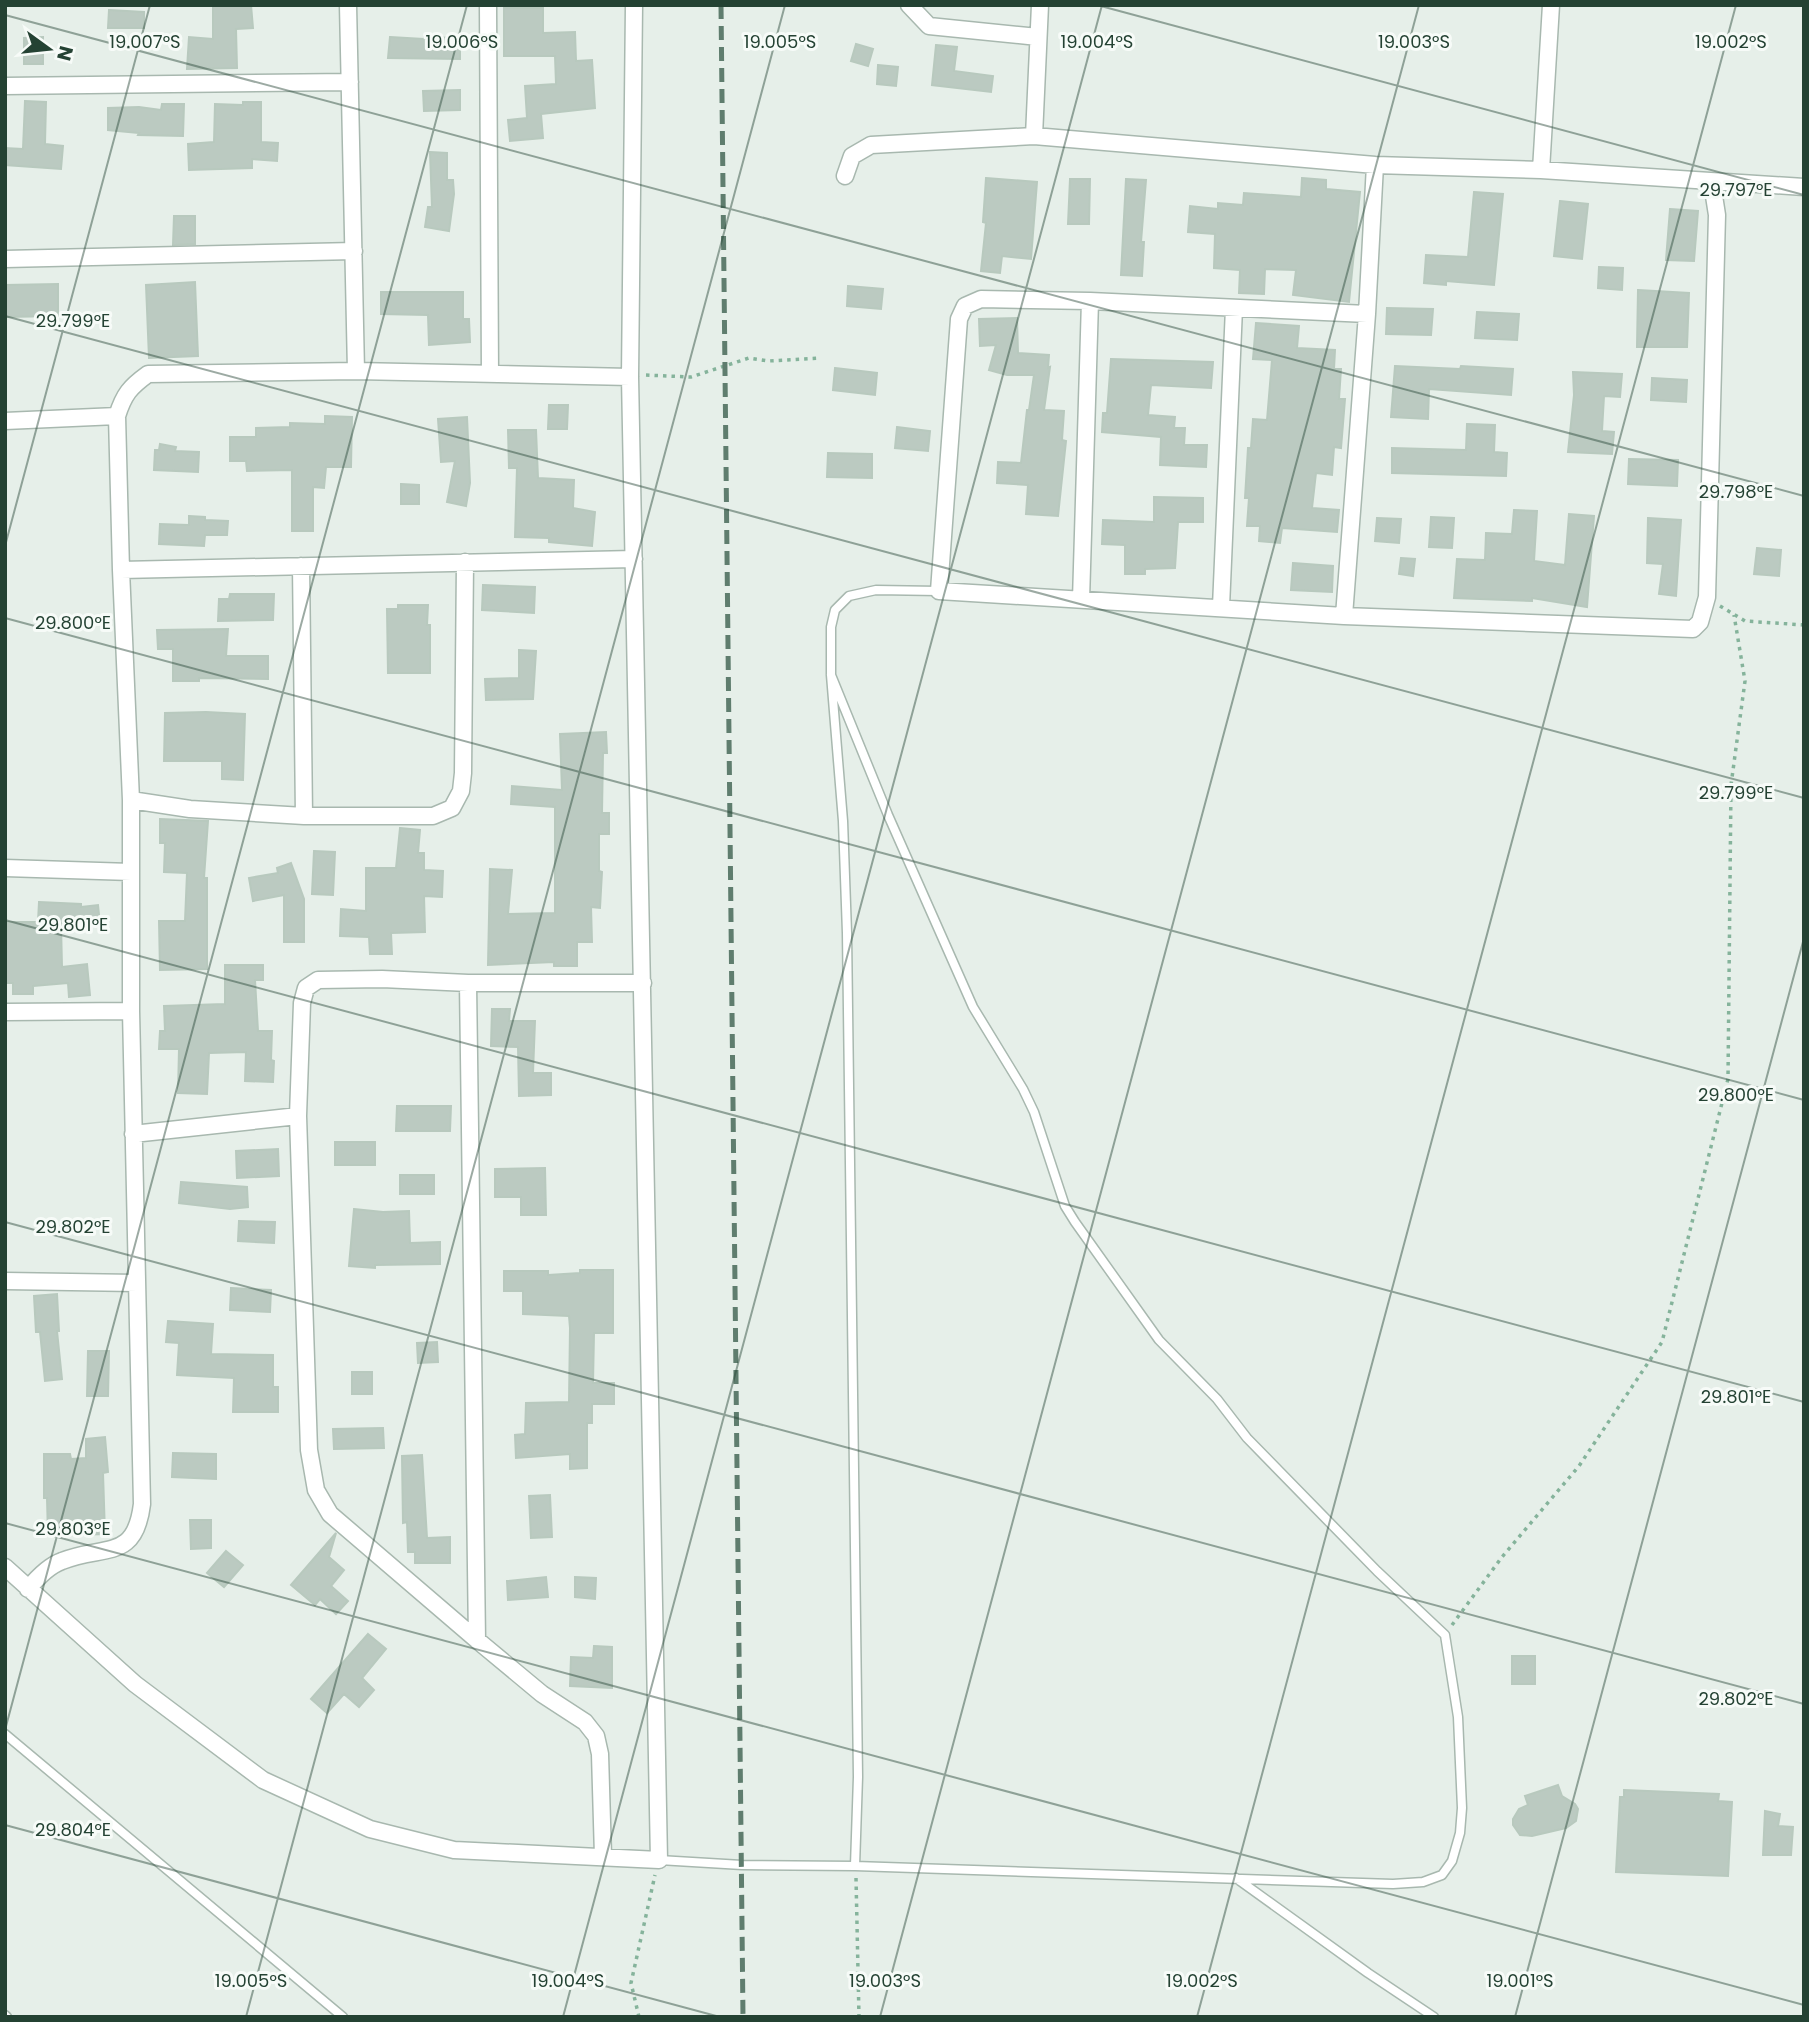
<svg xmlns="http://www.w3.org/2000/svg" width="1809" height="2022" font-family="Poppins,sans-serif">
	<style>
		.building { fill: #bbcac1; stroke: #b8c9be; stroke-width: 2 }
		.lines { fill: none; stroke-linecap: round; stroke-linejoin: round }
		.service-casing { stroke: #a8b8af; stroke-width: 11 }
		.minor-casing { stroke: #a8b8af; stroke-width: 19 }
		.path { stroke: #85b39b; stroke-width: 3.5; stroke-dasharray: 3.5 5; stroke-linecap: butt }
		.service { stroke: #fff; stroke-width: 8 }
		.minor { stroke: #fff; stroke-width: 16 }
		.rail { stroke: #5f7d6e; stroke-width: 5; stroke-dasharray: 14 7; stroke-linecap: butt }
		.ticks { fill: none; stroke: #244233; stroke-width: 2; stroke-opacity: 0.45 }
		.ticks-label { font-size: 18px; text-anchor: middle; fill: #244233; stroke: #f7fbf8; stroke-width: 6; stroke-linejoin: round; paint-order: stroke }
	</style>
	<rect width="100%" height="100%" fill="#e6efe9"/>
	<path class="building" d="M213 5H251L253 28 236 29 237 68 187 69 189 37 213 39Z
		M504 8H543V33L575 32 576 61 592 60 595 108 541 114 543 138 510 141 508 120 527 118 525 86 556 84 555 56H504Z
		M109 10 144 12V28H108Z
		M43 37V64H24V38Z
		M390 37 424 39V37L460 38V59L388 58Z
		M856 44 873 49 868 66 851 61Z
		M936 45 957 47 954 71 993 76 991 92 932 85Z
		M878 65 898 67 896 86 877 84Z
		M460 90V110L424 111 423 91Z
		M25 101 46 102 45 144 63 146 61 169 5 165V148L23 149Z
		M243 102H261V142L278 143 277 161 252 159V168L189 170 188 144 214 142 215 104 243 105Z
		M162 104H184L183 136 138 135 139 133 108 130V108L139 107 161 110Z
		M430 152 447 153V180H453L454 194 449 231 425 227 428 207H432Z
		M986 178 1037 182 1031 259 1002 256 1000 273 981 271 986 223 983 222Z
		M1302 178 1326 180V189L1360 192 1349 302 1293 295 1296 270 1265 269 1264 294 1239 293 1240 270 1214 268 1215 234 1188 232 1190 206 1218 209V203L1243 205 1244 193 1301 197Z
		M1070 179H1090L1089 224H1068Z
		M1126 179 1146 180 1141 242H1144L1142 276 1121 275Z
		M1474 192 1503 194 1494 285 1446 281V285L1424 283 1426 255 1468 257Z
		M1560 201 1588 204 1582 259 1554 256Z
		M1670 209 1698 211 1694 261 1666 260Z
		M174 216H195V244L173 245Z
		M1599 267 1623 268 1622 290 1598 288Z
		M195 282 198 356 149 358 146 285Z
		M58 284V316L5 317V285Z
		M848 286 883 289 881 309 847 306Z
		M1638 290 1689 293 1687 347H1637Z
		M381 292H463V319H469L470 342 429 345 428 315 381 314Z
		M1387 308 1433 309 1431 335 1386 334Z
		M1477 312 1519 314 1517 340 1475 338Z
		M1017 318 1018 353 1049 355 1048 368 1050 367 1044 410 1064 411 1062 440 1066 441 1058 516 1026 514 1028 485 997 483 998 462 1021 463 1027 410H1029L1034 375H1007L989 370 996 345 980 346 979 319Z
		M1256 323 1299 326 1297 348 1335 350 1334 369H1341L1339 399H1345L1341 448 1334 447 1332 475 1316 473 1312 508 1339 510 1337 532 1282 528 1280 543 1259 541 1260 526H1247L1249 498H1245L1248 448H1251L1253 419 1267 420 1272 360 1253 359Z
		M1111 359 1213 362 1211 388 1151 385 1148 415 1175 417 1174 428H1185L1184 445H1207L1206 467 1160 465 1161 437 1102 432 1103 413H1107Z
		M1395 366 1460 369 1461 366 1513 369 1511 395 1429 389 1428 419 1391 417Z
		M835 368 877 373 875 395 833 390Z
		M1573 372 1622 374 1620 397 1604 396 1602 431 1614 432 1612 454 1568 452 1574 395Z
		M1652 378 1687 380 1686 402 1651 400Z
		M549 405H568L567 429H548Z
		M325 416 352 417 351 467H326L324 488 313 487V531H292V470L247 471 246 461H230V437H256V428L290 427V423L325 424Z
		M467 417 470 483 466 506 447 502 455 461 441 462 438 419Z
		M1467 424 1495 425 1494 452 1507 453 1506 476 1392 473V448L1466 450Z
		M897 427 930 431 928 451 895 448Z
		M508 430H536L538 478 574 480 573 508 595 512 592 546 549 542V538L515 537 517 468H509Z
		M160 444 176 447 175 451 199 452 198 472 154 470 155 450H159Z
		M828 453 872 454V478L827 477Z
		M1629 459 1678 460 1677 486 1628 484Z
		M401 484 419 485V504H401Z
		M1154 497 1203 498V522H1178L1175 568 1145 569V574H1125V545L1102 544 1103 520 1154 522Z
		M1514 510 1537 511 1534 561 1565 565 1569 514 1594 516 1587 607 1532 598V601L1454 598 1457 559 1485 560 1486 533 1512 534Z
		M189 516 205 517V520L228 521 227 535H205L204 546 159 544 160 524 189 525Z
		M1431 517 1454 518 1452 548 1429 547Z
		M1377 518 1401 519 1399 543 1375 541Z
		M1648 518 1681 520 1676 596 1659 594 1663 564 1647 563Z
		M1757 548 1781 550 1779 576 1754 574Z
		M1401 558 1415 559 1413 576 1399 574Z
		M1293 563 1333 566 1332 592 1291 590Z
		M483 585 535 587 534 613 482 610Z
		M230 594H274L273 620 218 621 219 599H229Z
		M398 605H428L427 625H430V673H388L387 609H398Z
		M228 629 226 656H268V679L199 678V681H173V649H158L157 630Z
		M519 650 536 651 533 699 486 700 485 679 519 678Z
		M206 712 245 714 243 780 222 779V761H164L165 713Z
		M606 732 607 753H603L602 813H609V834H599V871L602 872 600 908 591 907 592 942H577V966H554V962L488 965 490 869 512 870 508 914 555 913V807L511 804 512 786 562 790 560 734Z
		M160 819 208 821 204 878H207V969L160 970 159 921H185L187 873 164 872 165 843H160Z
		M400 828 420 830 418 853H424V870L443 871 442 897 424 896 425 932 391 933 392 954H370L369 937 340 936 341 909 366 911V868H396Z
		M314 851 335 852 333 895 312 894Z
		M291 863 304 899V942H284V895L253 901 249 878 278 873 277 868Z
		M39 902 81 904V907L98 905 100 924 61 925 62 967 87 964 90 995 69 997 68 983 33 986V994H13V983H5V922H38Z
		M225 965H263V980H255L258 1031H272L271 1060 274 1061 273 1082 245 1081 246 1052 209 1053 207 1094 178 1093 179 1049H159L160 1031H165L164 1006 225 1004Z
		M492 1009H510L509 1021H535L533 1073H551V1095L519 1096 518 1047 491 1046Z
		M397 1106H451L450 1131H396Z
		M335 1142H375V1165H335Z
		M278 1149 279 1176 237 1178 236 1151Z
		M545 1168 546 1215H521V1197H495V1169Z
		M400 1175H434V1194H400Z
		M181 1182 247 1187 248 1207 230 1209 179 1203Z
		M354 1209 383 1212 409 1211 410 1243 440 1242V1264L375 1265V1268L349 1266Z
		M239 1221 275 1222 274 1243 238 1241Z
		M580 1270H613V1333H594L593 1383H614V1404H592V1423H587V1468L570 1469V1454L516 1458 515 1435 525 1434 526 1403 569 1402 570 1328 569 1316 523 1314V1291H504V1271H548V1275L580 1273Z
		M231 1288 271 1290 270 1312 230 1310Z
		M57 1294 59 1331H57L62 1379 45 1381 40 1332H36L34 1296Z
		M168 1321 213 1324 211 1354 273 1355V1387H278V1412H233L234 1378 177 1375 179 1343 166 1342Z
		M437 1342 438 1362 418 1363 417 1343Z
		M88 1351H109L108 1396H87Z
		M352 1372H372V1394H352Z
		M383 1428 384 1448 334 1449 333 1429Z
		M105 1437 108 1472 103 1473 105 1534 48 1536 47 1498H44V1454H70L71 1459 86 1458V1439Z
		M173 1453 216 1454V1479L172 1477Z
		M422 1455 427 1538 450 1537V1563H415V1552H408L407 1522 403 1523 402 1456Z
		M550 1495 552 1537 531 1538 529 1496Z
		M190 1520H211V1548L191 1549Z
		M336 1533 329 1557 344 1570 331 1586 348 1601 336 1614 320 1599 315 1605 291 1585Z
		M226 1551 243 1565 224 1587 207 1573Z
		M546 1577 548 1597 508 1600 507 1581Z
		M575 1577 596 1578 595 1599 575 1597Z
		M368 1634 386 1649 362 1678 374 1690 359 1707 344 1694 327 1713 311 1699Z
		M594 1646 612 1647V1688L570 1686 571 1657 593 1658Z
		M1512 1656H1535V1684H1512Z
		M1558 1785 1562 1796 1575 1804 1578 1809 1576 1821 1566 1828 1532 1836 1520 1835 1513 1825V1819L1519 1809 1528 1805 1525 1796Z
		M1624 1790 1719 1794 1718 1801 1732 1802 1728 1876 1616 1872 1620 1797H1624Z
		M1765 1811 1780 1814 1778 1826 1793 1827 1791 1855H1763Z"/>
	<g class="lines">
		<g class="service-casing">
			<path id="service" d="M5 1734 343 2017
				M659 1860 742 1865 855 1866 1393 1884 1423 1882 1442 1875 1452 1861 1460 1833 1462 1808 1458 1717 1445 1635 1377 1571 1247 1438 1217 1399 1159 1340 1075 1222 1065 1206 1034 1112 1023 1089 973 1007 888 815 831 675
				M855 1866 858 1777 847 933 843 821 831 675V627L835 610 849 596 876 590 939 591
				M1236 1878 1368 1973 1434 2017
				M5 2015 7 2017"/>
		</g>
		<g class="minor-casing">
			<path id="minor" d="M348 5 356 371
				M488 5 490 374
				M909 5 929 26 1038 37
				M1040 5 1034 136 1375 165 1541 170 1804 187
				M5 86 350 82
				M1541 170 1551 5
				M845 176 852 156 871 145 1034 136
				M5 259 354 251
				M1090 301 981 299 965 306 959 319 939 591 1344 616 1693 629 1700 622 1707 597 1717 215 1712 183
				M5 421 117 416
				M301 566 304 816H433L452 808 461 791 463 773 465 562
				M121 570 634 559
				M1081 600 1090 301 1367 314
				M1221 607 1234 308
				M1344 616 1367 314 1375 165
				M131 800 190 809 304 816
				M5 868 131 872
				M468 983 477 1640 542 1694 585 1722 596 1736 600 1754 603 1856
				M5 1012 131 1011
				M133 1134 298 1116
				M5 1281 137 1283
				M5 1567 135 1684 263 1780 370 1829 454 1850 659 1860 630 377 634 5
				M28 1589C37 1578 48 1566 62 1561 104 1544 135 1562 142 1504L131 1011V800L121 570 117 416C124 394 130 387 148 374L356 371 630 377
				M477 1640 330 1514 316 1490 309 1450 298 1116 302 1003 306 988 318 980 382 979 468 983H643"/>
		</g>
		<path class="path" d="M646 375 691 377 749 358 768 361 821 358
			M1720 606 1745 621 1804 625
			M1452 1625 1502 1557 1579 1466 1662 1342 1728 1079 1731 785 1745 681 1734 615
			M856 1878 859 2017
			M639 2017 631 1983 655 1875"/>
		<use href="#service" class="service"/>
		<use href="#minor" class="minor"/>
		<path class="rail" d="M721 5 743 2017"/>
	</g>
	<path class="ticks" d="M1097 5 1804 195M5 15 1804 496M5 316 1804 798M5 546 150 5M5 618 1804 1100M5 920 1804 1402M5 1222 1804 1704M5 1523 1804 2005M5 1730 467 5M5 1825 720 2017M246 2017 785 5M563 2017 1102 5M880 2017 1419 5M1197 2017 1736 5M1515 2017 1804 938"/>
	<g class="ticks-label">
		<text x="145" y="48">19.007°S</text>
		<text x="462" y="48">19.006°S</text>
		<text x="780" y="48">19.005°S</text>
		<text x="1097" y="48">19.004°S</text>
		<text x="1414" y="48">19.003°S</text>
		<text x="1731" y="48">19.002°S</text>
		<text x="1736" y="196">29.797°E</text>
		<text x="73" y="327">29.799°E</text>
		<text x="1736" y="498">29.798°E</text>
		<text x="73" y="629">29.800°E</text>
		<text x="1736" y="799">29.799°E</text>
		<text x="73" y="931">29.801°E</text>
		<text x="1736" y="1101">29.800°E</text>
		<text x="73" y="1233">29.802°E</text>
		<text x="1736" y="1403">29.801°E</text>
		<text x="73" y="1535">29.803°E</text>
		<text x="1736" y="1705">29.802°E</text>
		<text x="73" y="1836">29.804°E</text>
		<text x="251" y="1987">19.005°S</text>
		<text x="568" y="1987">19.004°S</text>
		<text x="885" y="1987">19.003°S</text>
		<text x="1202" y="1987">19.002°S</text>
		<text x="1520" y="1987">19.001°S</text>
	</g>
	<rect width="1809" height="2022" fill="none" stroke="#244233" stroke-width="14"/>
	<g transform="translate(49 49) rotate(105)" stroke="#f7fbf8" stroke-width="5" paint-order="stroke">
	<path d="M0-5L12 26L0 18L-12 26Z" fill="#244233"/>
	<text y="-10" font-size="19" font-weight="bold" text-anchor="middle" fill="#244233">N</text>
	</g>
</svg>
